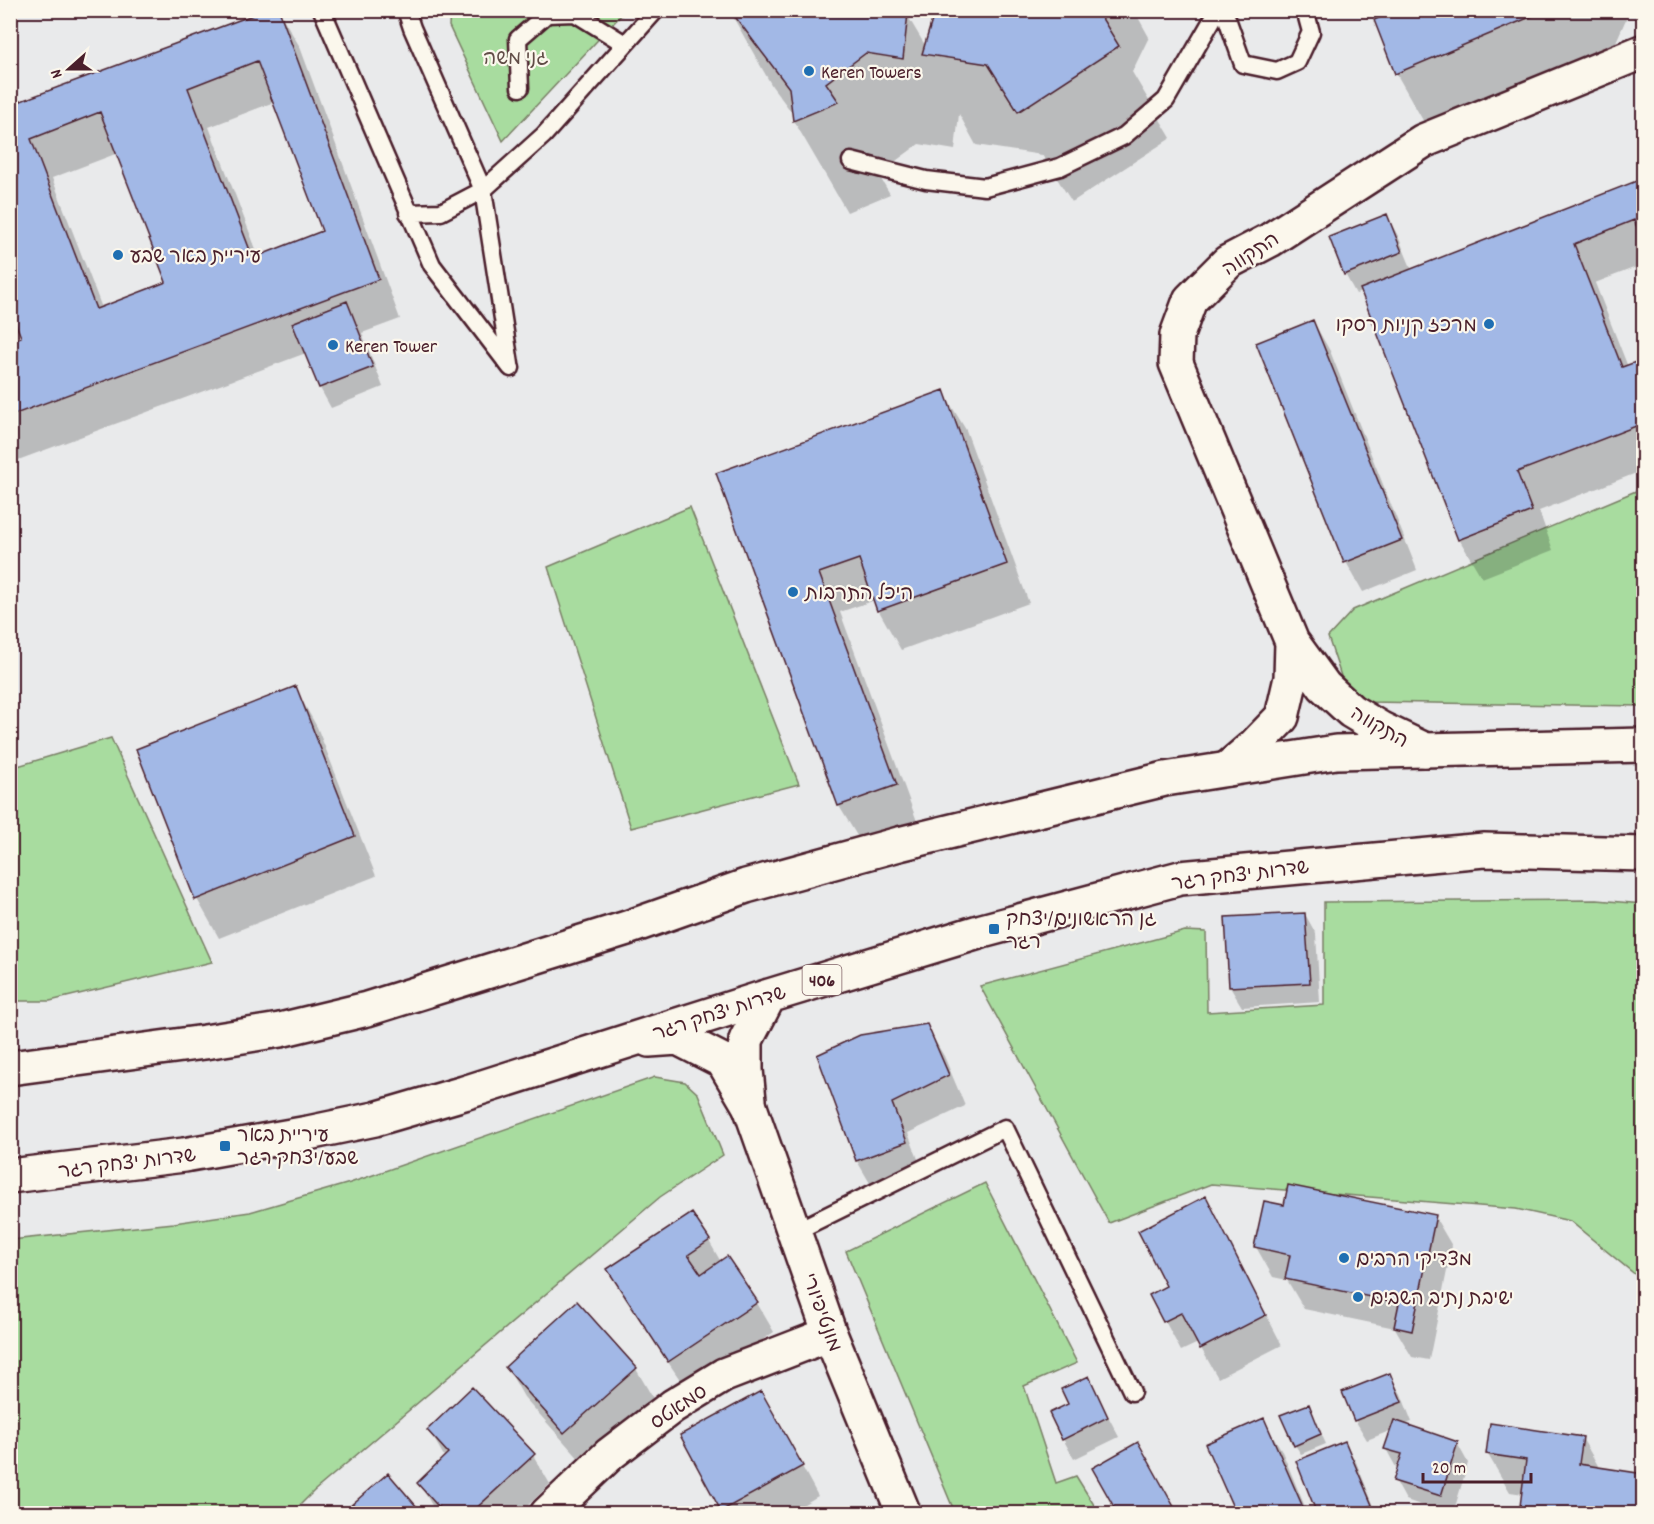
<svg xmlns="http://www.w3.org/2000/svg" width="1654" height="1524" font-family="Dekko,'Playpen Sans Hebrew',sans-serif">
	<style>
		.green { fill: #a8dc9f; stroke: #797e65; stroke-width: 1.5 }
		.shadow { fill: #0003; fill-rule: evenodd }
		.building { fill: #a2b8e6; stroke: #4a1f2b; stroke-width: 1.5; fill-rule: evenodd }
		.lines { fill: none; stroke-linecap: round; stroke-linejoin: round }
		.service-casing { stroke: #4a1f2b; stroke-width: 21 }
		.minor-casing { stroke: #4a1f2b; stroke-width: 38 }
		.primary-casing { stroke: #4a1f2b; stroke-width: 38 }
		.service { stroke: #fbf7ec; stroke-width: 16 }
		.minor { stroke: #fbf7ec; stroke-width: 33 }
		.primary { stroke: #fbf7ec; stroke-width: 33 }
		.poi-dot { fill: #1f6fb2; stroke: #fbf7ec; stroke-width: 2 }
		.labels { text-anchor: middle; stroke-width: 4.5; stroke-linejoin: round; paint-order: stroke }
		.shield { fill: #fbf7ec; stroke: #7f6065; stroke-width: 1.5 }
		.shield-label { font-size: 18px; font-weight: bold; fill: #4a1f2b }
		.park-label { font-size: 20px; fill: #624e48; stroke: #fbf7ec }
		.poi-label { font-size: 20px; fill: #4a1f2b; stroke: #fbf7ec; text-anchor: start }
		.street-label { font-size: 20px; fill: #4a1f2b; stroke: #fbf7ec }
	</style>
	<rect width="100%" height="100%" fill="#e9eaeb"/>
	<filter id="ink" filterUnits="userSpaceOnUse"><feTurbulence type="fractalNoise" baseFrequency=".0167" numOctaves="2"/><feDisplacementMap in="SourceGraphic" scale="12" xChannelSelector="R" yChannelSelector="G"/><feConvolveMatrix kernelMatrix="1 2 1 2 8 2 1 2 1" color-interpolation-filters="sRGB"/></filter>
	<g filter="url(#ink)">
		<path class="green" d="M450 11H625L503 141 449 26Z
			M1643 488V706L1368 702 1343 682 1328 637 1353 610Z
			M690 507 799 784 631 828 548 567Z
			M111 738 212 962 50 1001H11V768Z
			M1597 900 1643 904V1281L1570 1221 1516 1209 1211 1184 1109 1223 980 986 1185 931 1206 932 1207 1012 1324 1005V902Z
			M655 1077 685 1082 698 1094 723 1155 660 1197 314 1491 292 1513H11V1240L174 1223 250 1212 350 1183Z
			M985 1183 1077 1363 1024 1386 1056 1483 1076 1476 1099 1513H955L846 1251Z"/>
		<path class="shadow" d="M278 10 300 47 400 319 362 333 383 387 331 408 320 388 306 353 10 463V343L23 338 10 107ZM274 102 324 232 259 257 209 127ZM118 153 168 283 102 308 52 178Z
			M729 10H882L885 14 907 15 926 47 937 10H1134L1149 37 1132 72 1171 138 1072 202 1042 155 976 145 959 114 955 150 919 144 878 174 890 194 847 212 794 121 793 114 772 86Z
			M1402 10H1630L1601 76 1437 145 1396 73Z
			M1644 180V264L1595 283 1628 367 1644 361V470L1539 511 1553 550 1482 578 1459 539 1362 292 1356 294 1345 274 1387 216 1398 236 1412 270Z
			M1313 321 1330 351 1417 570 1363 592 1346 562Z
			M943 392 966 430 1029 603 901 650 879 611 875 600 840 612 918 824 862 844 839 806 718 474Z
			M295 688 317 727 376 876 219 938 197 899Z
			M1305 914 1316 934 1320 1002 1242 1007 1230 987Z
			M926 1026 944 1056 965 1106 908 1133 923 1172 874 1190 857 1161 819 1056Z
			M1205 1198 1282 1345 1218 1378 1198 1343 1181 1351 1151 1295 1168 1286Z
			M1286 1207 1435 1217 1452 1246 1429 1360 1412 1357 1395 1328 1304 1309 1287 1280 1273 1277 1256 1247Z
			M709 1241 721 1262 757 1303 774 1332 687 1390 626 1300 609 1270Z
			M507 1367 636 1369 653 1398 582 1462 524 1397Z
			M1390 1375 1401 1394 1412 1422 1404 1425 1457 1443 1468 1463 1453 1514H1447L1406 1500 1395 1480 1397 1469 1386 1449 1392 1430 1367 1440 1355 1420Z
			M1088 1378 1119 1437 1074 1459 1063 1439 1070 1405Z
			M1308 1405 1326 1444 1301 1454 1295 1445Z
			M1263 1420 1281 1449 1308 1514H1237Z
			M778 1422 818 1496 787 1514H725L682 1436Z
			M429 1430 533 1455 550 1484 519 1514H437L419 1483 445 1458Z
			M1582 1438 1600 1469 1644 1475V1514H1520L1523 1494 1510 1492 1487 1453Z
			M1345 1443 1356 1462 1377 1514H1319Z"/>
		<path class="building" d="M266 10H279L379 279 10 416V341L21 337 10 309V105ZM257 61 322 231 253 258 188 88ZM100 112 166 282 96 309 31 139Z
			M730 10H884L885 12 908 13 903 59 866 53 826 83 839 102 793 121 789 88Z
			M935 10H1097L1119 46 1018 112 988 64 922 54Z
			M1398 10H1547L1395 74 1374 20Z
			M1644 178V245L1634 220 1574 244 1622 367 1644 359V423L1517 472 1532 511 1458 540 1360 289Z
			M1387 214 1402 252 1344 275 1329 237Z
			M347 301 373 367 319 388 292 323Z
			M1313 320 1402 540 1344 563 1256 343Z
			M944 390 1007 564 877 611 859 559 819 573 897 785 838 806 716 473Z
			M296 686 355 836 195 900 136 749Z
			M1305 913 1310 983 1229 987 1225 917Z
			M927 1024 949 1075 892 1103 907 1142 856 1161 817 1055 860 1035Z
			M1288 1185 1436 1215 1412 1331 1394 1327 1399 1303 1285 1279 1290 1255 1254 1247 1264 1201 1284 1205Z
			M1206 1196 1266 1315 1200 1349 1181 1313 1163 1322 1149 1295 1166 1286 1138 1231Z
			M692 1213 710 1240 688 1255 701 1274 727 1256 758 1302 668 1362 607 1269Z
			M577 1301 637 1368 564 1433 505 1367Z
			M1390 1373 1402 1402 1354 1421 1342 1392Z
			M1089 1376 1108 1417 1062 1440 1049 1413 1068 1404 1061 1389Z
			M472 1387 535 1454 470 1514H445L417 1483 448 1453 427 1430Z
			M761 1391 803 1466 721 1511 680 1435Z
			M1309 1404 1321 1434 1294 1446 1280 1415Z
			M1264 1418 1306 1514H1236L1205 1444Z
			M1394 1420 1458 1442 1441 1496 1393 1481 1402 1454 1384 1449Z
			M1490 1423 1583 1437 1579 1464 1644 1474 1641 1514H1519L1526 1460 1486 1454Z
			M1345 1441 1372 1505 1353 1514H1317L1296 1461Z
			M1138 1442 1178 1514H1118L1092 1468Z
			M388 1473 423 1514H341Z
			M1490 1509 1519 1514H1489Z"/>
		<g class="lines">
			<g class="service-casing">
				<path id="service" d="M322 10 432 265 511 368
					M406 10 412 28 483 190 510 364
					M1224 10 1243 64 1277 71 1297 62 1311 32 1305 10
					M520 88 518 39 547 14 575 13 625 44
					M851 161 926 180 985 187 1060 167 1124 136 1166 100 1218 10
					M408 213 441 212 483 190 544 135 656 10
					M794 1232 1005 1128 1132 1392"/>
			</g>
			<g class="minor-casing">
				<path id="minor" d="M1425 750 1381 729 1351 711 1324 686 1292 642 1176 363 1177 335 1190 300 1228 262 1270 240 1423 141 1644 51
					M1227 769 1255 745 1282 717 1291 678 1292 642
					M750 1107 830 1334 904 1514
					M547 1514 610 1454 673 1406 724 1375 830 1334"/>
			</g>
			<g class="primary-casing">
				<path id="primary" d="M649 1040 678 1038 723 1061 750 1107
					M10 1068 205 1042 280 1030 367 1009 627 928 746 886 899 844 1165 779 1336 752 1644 745
					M749 1100 746 1070V1040L769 996
					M10 1176 184 1155 308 1133 375 1119 464 1093 769 996 982 931 1180 878 1484 850 1644 854"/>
			</g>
			<use href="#service" class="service"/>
			<use href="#minor" class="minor"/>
			<use href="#primary" class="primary"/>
		</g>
	</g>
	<g class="poi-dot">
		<circle cx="809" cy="71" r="6"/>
		<circle cx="118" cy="255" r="6"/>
		<circle cx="1489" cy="324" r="6"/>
		<circle cx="333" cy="345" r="6"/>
		<circle cx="793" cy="592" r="6"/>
		<rect x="988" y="923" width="12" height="12" rx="3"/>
		<rect x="219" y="1140" width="12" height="12" rx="3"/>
		<circle cx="1344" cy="1258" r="6"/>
		<circle cx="1358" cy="1297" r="6"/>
	</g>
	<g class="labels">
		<rect class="shield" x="802.5" y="965" width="39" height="30" rx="4.5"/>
		<g class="shield-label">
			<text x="822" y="986">406</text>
		</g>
		<g class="park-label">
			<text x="516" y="64">גני משה</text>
		</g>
		<g class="poi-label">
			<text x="821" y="78">Keren Towers</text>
			<text x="130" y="262">עיריית באר שבע</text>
			<text x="1477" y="331" text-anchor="end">מרכז קניות רסקו</text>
			<text x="345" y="352">Keren Tower</text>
			<text x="805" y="599">היכל התרבות</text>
			<text x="1006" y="925">גן הראשונים/יצחק<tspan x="1006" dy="23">רגר</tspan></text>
			<text x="237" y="1141">עיריית באר<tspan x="237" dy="23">שבע/יצחק רגר</tspan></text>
			<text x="1356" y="1265">מצדיקי הרבים</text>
			<text x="1370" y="1304">ישיבת נתיב השבים</text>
		</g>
		<g class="street-label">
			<text transform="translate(1250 253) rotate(-33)" y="7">התקווה</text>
			<text transform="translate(1380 726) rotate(30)" y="7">התקווה</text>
			<text transform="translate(1240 874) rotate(-7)" y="7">שדרות יצחק רגר</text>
			<text transform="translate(719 1012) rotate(-18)" y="7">שדרות יצחק רגר</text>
			<text transform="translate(127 1162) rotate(-7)" y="7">שדרות יצחק רגר</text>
			<text transform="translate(823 1312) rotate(70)" y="7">מונטיפיורי</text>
			<text transform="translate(678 1406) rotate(-34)" y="7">סמאטס</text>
		</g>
	</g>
	<rect width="1654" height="1524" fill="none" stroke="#fbf7ec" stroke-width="36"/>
	<rect x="18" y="18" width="1618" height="1488" fill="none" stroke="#4a1f2b" stroke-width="2" filter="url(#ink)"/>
	<g transform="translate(69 69) rotate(249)" stroke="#fbf7ec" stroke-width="4.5" paint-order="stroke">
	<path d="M0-4.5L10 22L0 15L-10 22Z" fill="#4a1f2b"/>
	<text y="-9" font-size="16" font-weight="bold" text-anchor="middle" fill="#4a1f2b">N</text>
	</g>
	<path d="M1423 1473v9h108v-9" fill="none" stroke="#4a1f2b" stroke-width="3"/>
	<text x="1432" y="1473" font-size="18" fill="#4a1f2b" stroke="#fbf7ec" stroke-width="4.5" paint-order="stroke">20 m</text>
</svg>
